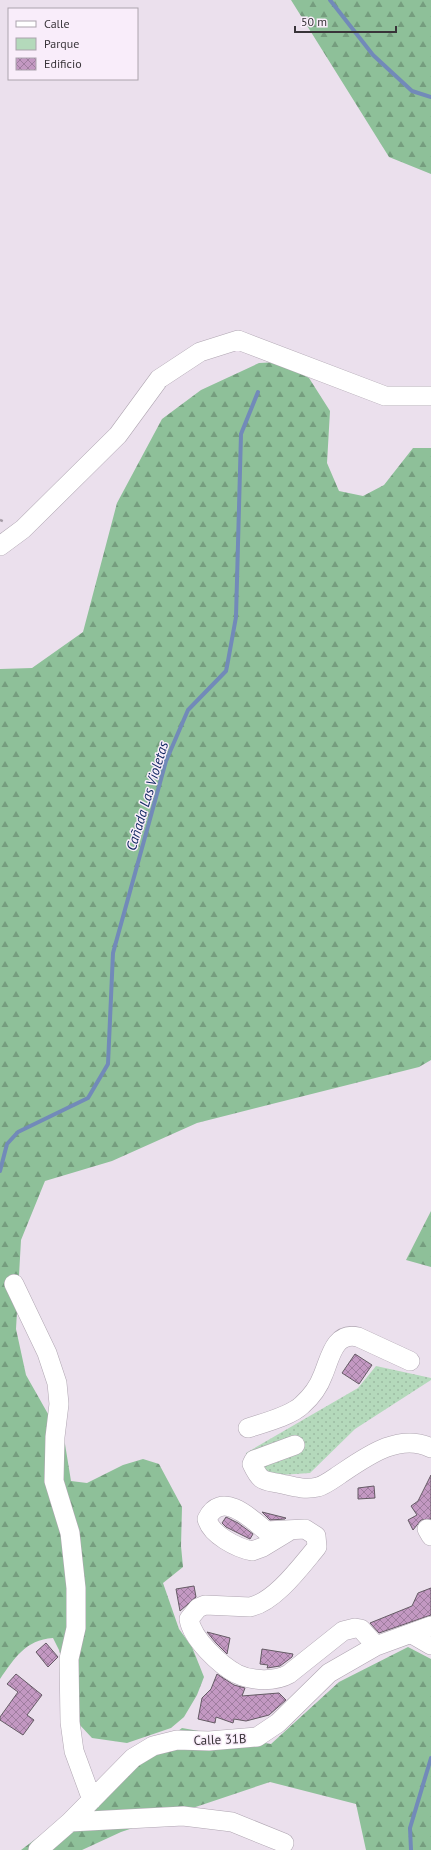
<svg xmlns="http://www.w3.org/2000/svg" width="431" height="1850" font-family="'PT Sans',sans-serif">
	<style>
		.green { fill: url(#green-dots) }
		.forest { fill: url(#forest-firs) }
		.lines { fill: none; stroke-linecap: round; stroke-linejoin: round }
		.stream { stroke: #728ab9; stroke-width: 4 }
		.building { fill: url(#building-cross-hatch); stroke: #655b65 }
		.minor-casing { stroke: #afa5b1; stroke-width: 20 }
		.path { stroke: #a49ba5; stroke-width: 2.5; stroke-dasharray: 3 3; stroke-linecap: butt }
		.minor { stroke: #fff; stroke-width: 19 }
		.labels { text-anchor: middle; stroke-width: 3; stroke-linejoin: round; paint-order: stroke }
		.street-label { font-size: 13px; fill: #393439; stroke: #f9edfa }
		.water-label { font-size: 14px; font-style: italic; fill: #0d255f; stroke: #f9edfa }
	</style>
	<defs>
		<pattern id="green-dots" width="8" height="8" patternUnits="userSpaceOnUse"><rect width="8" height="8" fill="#b4d9bb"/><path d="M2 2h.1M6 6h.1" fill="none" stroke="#9cbba2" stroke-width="1.8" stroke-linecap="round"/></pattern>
		<pattern id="forest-firs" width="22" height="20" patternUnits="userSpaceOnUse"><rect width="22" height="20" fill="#8ec099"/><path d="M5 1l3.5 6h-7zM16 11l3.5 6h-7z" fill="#759d7e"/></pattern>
		<pattern id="building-cross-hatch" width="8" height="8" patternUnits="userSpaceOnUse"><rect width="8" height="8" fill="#c398c2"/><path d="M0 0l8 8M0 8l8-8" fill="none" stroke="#9f7d9f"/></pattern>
	</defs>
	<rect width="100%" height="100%" fill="#ebe0ed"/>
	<path class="green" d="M376 1366 431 1378V1380L355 1429 310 1473 250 1477 246 1453 358 1388Z"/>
	<path class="forest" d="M291 0H431V174L389 157Z
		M279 362 309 378 330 411 327 463 339 491 363 496 384 485 413 448H431V1060L419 1067 197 1123 112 1161 45 1181 21 1240 16 1329 26 1375 65 1444 71 1481 87 1483 123 1465 143 1459 159 1464 182 1507 181 1546 183 1567 163 1583 179 1629 192 1647 204 1677 197 1695 184 1717 171 1728 127 1743 92 1738 78 1723 59 1650 53 1638C25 1640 15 1658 0 1679V669L32 668 83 632 117 503 162 419 201 390 259 363Z
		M431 1211V1267L406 1260Z
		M408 1647 431 1659V1850H366L356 1804 270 1782 121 1832 82 1850H21L182 1728 271 1744 339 1682Z"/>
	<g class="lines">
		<path class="stream" d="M330 0 373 55 412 91 431 97
			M0 1171 7 1144 18 1132 88 1098 108 1064 113 953 166 761 188 710 226 671 228 661 236 617 241 434 258 392
			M411 1850 410 1828 431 1758"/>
	</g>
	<path class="building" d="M355 1354 372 1365 359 1384 342 1373Z
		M431 1475V1519L421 1520 413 1530 408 1520 417 1515 411 1506 418 1501Z
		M374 1486 375 1498 358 1499V1488Z
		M262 1512 286 1518 285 1519 270 1520Z
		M226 1517 238 1523 253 1534 250 1539 226 1527 222 1523Z
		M194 1586 196 1597 180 1611 176 1589Z
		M431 1588V1615L379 1633 370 1623 412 1606 418 1593Z
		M207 1632 230 1638 227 1654 216 1643Z
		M46 1643 58 1657 48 1667 36 1652Z
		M262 1649 293 1654 292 1657 280 1666 267 1668 268 1665 260 1664Z
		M16 1674 42 1695 27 1715 34 1720 23 1735 0 1720V1717L18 1692 7 1684Z
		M217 1674 234 1685 245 1688 242 1696 279 1693 286 1700 269 1715 246 1721 234 1719 233 1723 216 1717 215 1723 198 1719 202 1698 211 1689Z"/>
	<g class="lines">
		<g class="minor-casing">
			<path id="minor" d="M0 546 23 529 118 435 159 379 200 352 238 340 385 396H431
				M14 1284 47 1353 57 1383 59 1404 55 1437 54 1481 70 1533 76 1588V1628L69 1659 70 1722 74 1751 92 1800
				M248 1428C263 1423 291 1416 302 1405 311 1397 319 1386 323 1375 330 1359 334 1331 358 1337L410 1361
				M295 1445 254 1460 252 1464C261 1483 263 1480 282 1484 295 1487 305 1490 318 1487 325 1485 333 1479 339 1475 366 1457 399 1432 431 1448
				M427 1529 431 1536
				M291 1530 263 1547 252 1551C237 1548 211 1535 207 1519 221 1490 250 1517 266 1531L305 1529 316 1536 317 1547C301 1566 275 1602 250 1607L205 1605 198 1608 189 1619C192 1639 220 1665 237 1674 252 1681 275 1682 289 1674L343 1631 355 1628 361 1629 376 1646
				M412 1634 431 1645
				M70 1822 183 1816 232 1822 284 1843
				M38 1850 70 1822 133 1758 153 1746 177 1740 209 1741 257 1737 278 1723 329 1673 376 1646 431 1626"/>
		</g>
		<path class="path" d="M0 520 5 522"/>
		<use href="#minor" class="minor"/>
	</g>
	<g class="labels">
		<g class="street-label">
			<text transform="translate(220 1739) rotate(-2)" y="5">Calle 31B</text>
		</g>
		<g class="water-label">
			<text transform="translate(147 796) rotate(-73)" y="5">Cañada Las Violetas</text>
		</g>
	</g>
	<rect x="8" y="8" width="130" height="72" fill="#f9edfa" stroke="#aca3ad"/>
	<rect x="16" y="21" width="20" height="6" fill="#ffffff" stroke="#aca3ad"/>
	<text x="44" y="28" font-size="12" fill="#393439">Calle</text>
	<rect x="16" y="38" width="20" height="12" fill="#b4d9bb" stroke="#aca3ad"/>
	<text x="44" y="48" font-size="12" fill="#393439">Parque</text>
	<rect x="16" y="58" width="20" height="12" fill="url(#building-cross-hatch)" stroke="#aca3ad"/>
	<text x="44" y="68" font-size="12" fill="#393439">Edificio</text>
	<path d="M295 26v6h101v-6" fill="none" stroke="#393439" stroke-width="2"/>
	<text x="301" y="26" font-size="12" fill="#393439" stroke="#f9edfa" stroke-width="3" paint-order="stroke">50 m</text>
</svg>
